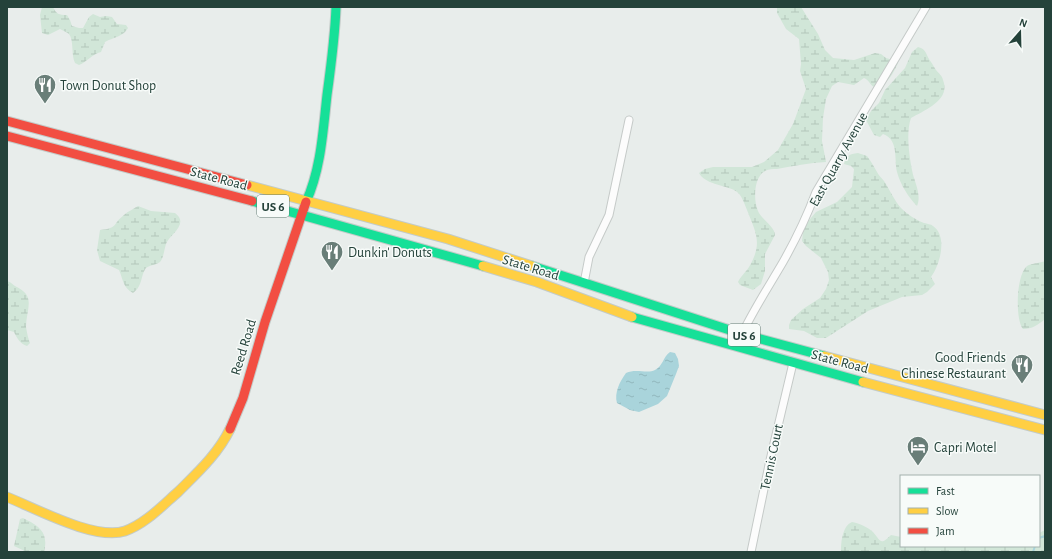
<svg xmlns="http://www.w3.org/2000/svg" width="1052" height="559" font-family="'Alegreya Sans',sans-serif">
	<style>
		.wetland { fill: url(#wetland-marsh) }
		.water { fill: url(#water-ripples) }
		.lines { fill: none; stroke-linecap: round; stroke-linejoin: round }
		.stream { stroke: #a9d4db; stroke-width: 2 }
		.street-casing { stroke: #c5cac8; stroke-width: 9 }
		.fast-casing { stroke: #c3cbc8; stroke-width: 11 }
		.slow-casing { stroke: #c3cbc8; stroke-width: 11 }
		.jam-casing { stroke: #c3cbc8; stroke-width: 11 }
		.street { stroke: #fcfcfc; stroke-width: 7 }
		.fast { stroke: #16e098; stroke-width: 9 }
		.slow { stroke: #ffcf43; stroke-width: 9 }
		.jam { stroke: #f24e42; stroke-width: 9 }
		.labels { text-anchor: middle; stroke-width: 3; stroke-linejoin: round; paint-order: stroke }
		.shield { fill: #f7fbf9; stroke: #637a73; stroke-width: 1 }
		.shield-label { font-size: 13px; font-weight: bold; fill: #24423a }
		.poi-label { font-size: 14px; fill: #24423a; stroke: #f7fbf9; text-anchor: start }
		.street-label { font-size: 14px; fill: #24423a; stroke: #f7fbf9 }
	</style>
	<defs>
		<pattern id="wetland-marsh" width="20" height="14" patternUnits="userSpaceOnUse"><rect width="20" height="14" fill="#d1e6d8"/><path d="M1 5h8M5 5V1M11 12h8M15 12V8" fill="none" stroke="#b3c6ba"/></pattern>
		<pattern id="water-ripples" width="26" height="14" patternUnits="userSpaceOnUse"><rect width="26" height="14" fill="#a9d4db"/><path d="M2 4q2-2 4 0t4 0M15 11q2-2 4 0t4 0" fill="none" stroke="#91b7bd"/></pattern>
	</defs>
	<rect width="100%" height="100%" fill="#e8edeb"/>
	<path class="wetland" d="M42 7H53C56 14 59 15 67 15L70 20 72 26 79 28H83L89 17 93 14 100 17 106 16 112 17 117 24 126 25 128 28C123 37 114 37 105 42L101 52C92 54 87 62 79 65L75 63C71 55 74 40 69 34 67 32 63 31 60 29L48 35 42 33 40 15Z
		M777 7H801L818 34 825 50 833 58 854 60 875 53 881 54 886 58 897 61 898 63C893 74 888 83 877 88 869 86 870 80 864 78L854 85 838 82 832 86 826 99 823 118 822 141 826 162C809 163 793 166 777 169 773 169 769 169 765 171 754 177 753 200 758 211 762 220 775 227 775 235L765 254V271L761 284 753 290 740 285 738 282C740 277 745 273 749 267 763 243 756 233 747 210 744 203 742 194 734 190 723 185 705 184 699 173L705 169 713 167H752L764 162 778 150 793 124 806 89 800 71 801 64 799 39 786 29 777 13Z
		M918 47C927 49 926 56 931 62 933 65 934 67 936 70 939 74 942 75 943 80 951 100 925 110 911 118 906 132 909 155 912 170 914 182 922 194 917 206 909 198 900 184 897 172 894 158 899 140 883 134L880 137 874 135 866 120 871 111 879 103 885 90 905 68 912 52Z
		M858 153 867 156C871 161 874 167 877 172 879 176 882 178 884 181 890 190 894 200 901 208 907 214 916 220 924 223 927 224 931 224 933 226 948 236 940 265 931 277L935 284 927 292 922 295 902 297 868 311 826 338H817L804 331 789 329V325L791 320 803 309 820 298 826 289 829 280 828 272 821 258 806 246 802 241 803 232 805 225 816 212 837 202 852 187 854 169 851 166 844 164C846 156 849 154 858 153Z
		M138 206 151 211 175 213C190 224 169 235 166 244 164 250 164 257 160 262 156 265 150 265 146 268 142 273 142 281 139 286 138 289 135 291 133 293 123 288 123 279 119 270L100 261 97 250 100 230C119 228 112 224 124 215 128 211 134 209 138 206Z
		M1045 261V319C1038 325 1032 329 1023 329 1015 319 1016 275 1027 266 1032 263 1040 263 1045 261Z
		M7 281C11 282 12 284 15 286 37 296 26 309 26 327 27 333 28 338 30 343L27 346C20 344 17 338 14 332L7 330Z
		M23 518C39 526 49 532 44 552H27L14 546 20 519Z
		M852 522C858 523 868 527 873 532 881 541 880 546 891 535L901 537V546H1039V533L1045 530V552H841C841 543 842 526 852 522Z"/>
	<path class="water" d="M670 352 675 353 678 359 679 366 676 374 667 396 658 404 639 412 630 410 617 403C614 393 620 381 626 373 636 368 647 374 655 370 663 366 663 357 670 352Z"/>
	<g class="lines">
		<path class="stream" d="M1039 538 1045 536
			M1033 552 1035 546"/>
		<g class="street-casing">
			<path id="street" d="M584 283 589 257 609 215 629 120
				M742 334C754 309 769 286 783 262 796 239 807 216 816 192L926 7
				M751 552 770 460 793 363"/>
		</g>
		<g class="fast-casing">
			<path id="fast" d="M252 201 483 266
				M306 202C321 169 323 131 327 95 331 66 335 36 336 7
				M532 266 742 334 824 356
				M632 317 863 382"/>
		</g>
		<g class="slow-casing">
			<path id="slow" d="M247 185 448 239 532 266
				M483 266 537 282 632 317
				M824 356 1045 415
				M863 382 1045 430
				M7 497C35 508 95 541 125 531 145 524 162 506 178 492 197 473 218 454 230 429"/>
		</g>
		<g class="jam-casing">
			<path id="jam" d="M7 121 247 185
				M7 136 252 201
				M230 429 243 398 265 322 306 202"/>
		</g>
		<use href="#street" class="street"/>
		<use href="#fast" class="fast"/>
		<use href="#slow" class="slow"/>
		<use href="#jam" class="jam"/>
	</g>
	<defs>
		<g id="restaurant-pin" transform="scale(1.15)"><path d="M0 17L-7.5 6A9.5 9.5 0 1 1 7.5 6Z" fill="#697e78" stroke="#f7fbf9"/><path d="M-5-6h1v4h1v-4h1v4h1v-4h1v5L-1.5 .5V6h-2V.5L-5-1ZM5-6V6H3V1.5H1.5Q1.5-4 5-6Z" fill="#fff"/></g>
		<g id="hotel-pin" transform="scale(1.15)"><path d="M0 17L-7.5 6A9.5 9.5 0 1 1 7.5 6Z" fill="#697e78" stroke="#f7fbf9"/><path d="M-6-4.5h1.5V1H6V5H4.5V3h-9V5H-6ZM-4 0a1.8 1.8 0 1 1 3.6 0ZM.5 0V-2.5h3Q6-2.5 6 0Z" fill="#fff"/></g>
	</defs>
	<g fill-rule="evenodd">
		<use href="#restaurant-pin" x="45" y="85"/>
		<use href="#restaurant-pin" x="332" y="252"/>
		<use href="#restaurant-pin" x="1022" y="365"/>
		<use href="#hotel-pin" x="918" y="447"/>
	</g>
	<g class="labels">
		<g class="shield">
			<rect x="257" y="195" width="32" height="22" rx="3"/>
			<rect x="728" y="324" width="32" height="22" rx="3"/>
		</g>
		<g class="shield-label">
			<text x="273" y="211">US 6</text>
			<text x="744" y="340">US 6</text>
		</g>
		<g class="poi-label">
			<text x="60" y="90">Town Donut Shop</text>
			<text x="348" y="257">Dunkin' Donuts</text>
			<text x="1006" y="362" text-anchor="end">Good Friends<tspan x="1006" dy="16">Chinese Restaurant</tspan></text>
			<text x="934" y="452">Capri Motel</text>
		</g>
		<g class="street-label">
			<text transform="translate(838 159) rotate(-61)" y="5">East Quarry Avenue</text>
			<text transform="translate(219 178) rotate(15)" y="5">State Road</text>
			<text transform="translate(531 267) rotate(17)" y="5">State Road</text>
			<text transform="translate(243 347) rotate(-73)" y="5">Reed Road</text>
			<text transform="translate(840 361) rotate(15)" y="5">State Road</text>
			<text transform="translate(771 457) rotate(-78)" y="5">Tennis Court</text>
		</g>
	</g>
	<rect width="1052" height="559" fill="none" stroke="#24423a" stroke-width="16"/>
	<rect x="900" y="475" width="140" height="72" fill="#f7fbf9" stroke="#a3b1ad"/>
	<rect x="908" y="488" width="20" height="6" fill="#16e098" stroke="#a3b1ad"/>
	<text x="936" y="495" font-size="12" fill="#24423a">Fast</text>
	<rect x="908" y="508" width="20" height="6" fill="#ffcf43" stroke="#a3b1ad"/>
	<text x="936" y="515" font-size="12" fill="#24423a">Slow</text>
	<rect x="908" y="528" width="20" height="6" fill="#f24e42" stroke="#a3b1ad"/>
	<text x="936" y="535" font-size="12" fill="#24423a">Jam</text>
	<g transform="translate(1020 32) rotate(20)" stroke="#f7fbf9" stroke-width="3" paint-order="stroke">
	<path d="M0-3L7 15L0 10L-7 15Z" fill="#24423a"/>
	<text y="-6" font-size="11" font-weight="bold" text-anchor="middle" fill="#24423a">N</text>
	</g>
</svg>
